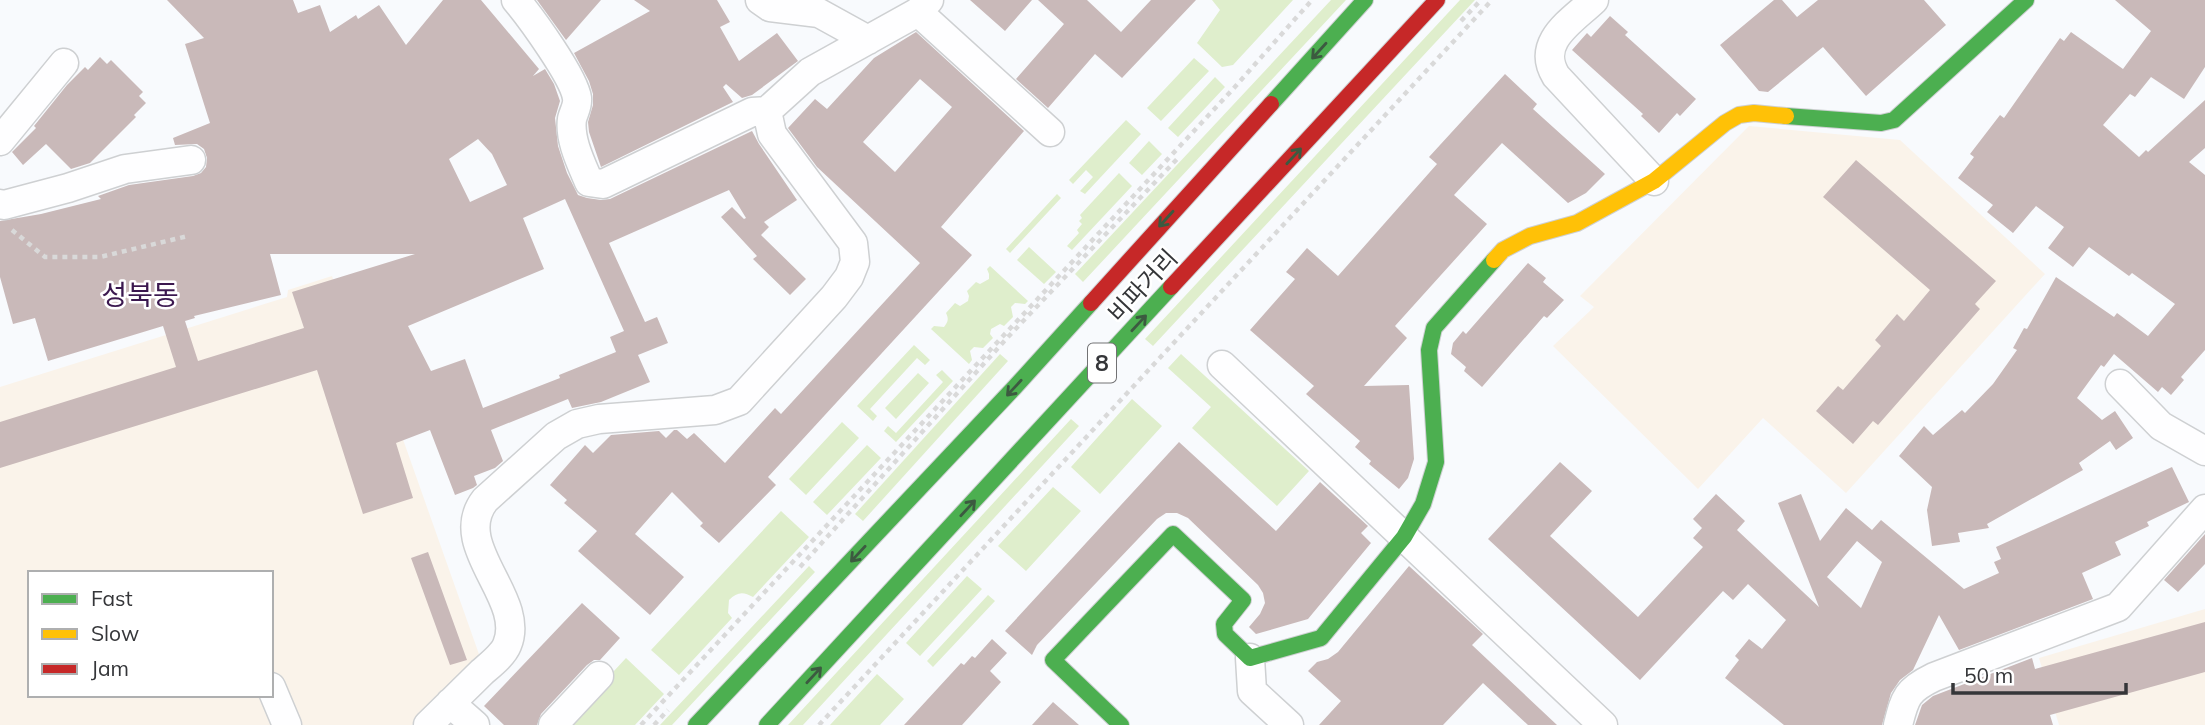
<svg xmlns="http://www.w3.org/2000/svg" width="2205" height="725" font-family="Mulish,'Noto Sans KR',sans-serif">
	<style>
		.education { fill: #faf3ea; fill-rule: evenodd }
		.green { fill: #dfeecc }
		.building { fill: #c9b9b9; fill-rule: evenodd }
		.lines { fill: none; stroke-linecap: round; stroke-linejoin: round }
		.street-casing { stroke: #ced0d2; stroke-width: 31 }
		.fast-casing { stroke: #ced0d2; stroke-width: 18 }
		.slow-casing { stroke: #ced0d2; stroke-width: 18 }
		.jam-casing { stroke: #ced0d2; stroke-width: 18 }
		.path { stroke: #d9d9d9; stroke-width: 4.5; stroke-dasharray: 5 5; stroke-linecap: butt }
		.street { stroke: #fefeff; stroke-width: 28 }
		.fast { stroke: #4caf50; stroke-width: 16 }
		.slow { stroke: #ffc107; stroke-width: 16 }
		.jam { stroke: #c62828; stroke-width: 16 }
		.oneway { stroke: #3c5a40 }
		.labels { text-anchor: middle; stroke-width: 5; stroke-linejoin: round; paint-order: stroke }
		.shield { fill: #fff; stroke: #727274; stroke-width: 2 }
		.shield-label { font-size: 23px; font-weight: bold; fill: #353639 }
		.street-label { font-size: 24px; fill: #353639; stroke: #fff }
		.quarter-label { font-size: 28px; fill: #3b184f; stroke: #fff }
	</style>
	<rect width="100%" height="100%" fill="#f8fafd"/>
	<path class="education" d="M1749 126 1900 140 2045 274 1846 493 1763 418 1698 489 1553 346 1594 307 1580 296Z
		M332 276 366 384 382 380 480 657 412 725H0V387L287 297 288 290ZM30 573H271V695H30Z
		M2205 609V725H2059L2039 658Z"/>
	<path class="green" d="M1212 0H1293L1233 65 1222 67 1197 43 1220 10Z
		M1331 0H1346L1083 282 1075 274Z
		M1460 0H1475L1153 346 1145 339Z
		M1194 58 1209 71 1161 121 1147 108Z
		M1215 77 1225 87 1178 137 1168 128Z
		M1126 120 1141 134 1085 194 1080 191 1093 177 1086 170 1073 184 1069 180Z
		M1149 141 1162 154 1142 175 1129 163Z
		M1119 173 1132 186 1072 250 1067 246 1079 233 1077 230 1082 224 1079 221 1082 218 1080 215Z
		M1057 194 1061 198 1010 253 1006 249Z
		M1029 247 1056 272 1044 284 1017 260Z
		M990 266 1028 301 1025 304 1015 303 1011 307 1013 317 1004 326 1000 324 991 329 990 334 993 338 983 348 974 347 970 351 972 360 969 364 931 329 934 326 944 327C948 322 949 319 946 313L955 303 960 306 968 301 969 296 967 291 976 282 980 284 989 279V274L987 269Z
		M914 345 930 360 925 365 917 358 870 409 877 416 873 421 857 406Z
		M1000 354 1008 361 863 521 855 514Z
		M1181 354 1309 471 1277 506 1192 428 1211 407 1168 368Z
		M942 370 953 381 896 442 884 431 888 426 896 433 943 382 936 375Z
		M918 373 929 383 896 419 885 408Z
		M1132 399 1162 426 1100 494 1071 467Z
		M1071 419 1079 426 803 725H788Z
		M842 422 859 438 806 495 789 479Z
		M867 445 881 458 827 515 813 502Z
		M1053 487 1081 511 1026 571 998 546Z
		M781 511 809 537 753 597C743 591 737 592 729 600L728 613 732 618 679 675 651 650Z
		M809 566 815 572 672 725H660Z
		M967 576 982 589 920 656 906 643Z
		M988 595 995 601 933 667 927 661Z
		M626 658 664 694 635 725H564Z
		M877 674 904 699 880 725H830Z"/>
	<path class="building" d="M167 0H293L298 13 320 5 330 32 356 15 358 19 379 5 406 45 443 0H481L539 69 533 76 545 69 554 84 560 101 555 118 558 146 567 173 578 195 587 198 601 200 610 199 752 131 759 144 797 200 764 222 769 227 761 235 806 279 790 295 753 259 757 256 721 217 732 207 744 219 746 218 729 190 609 243 645 322 657 317 668 343 638 355 650 382 601 402 572 408 568 399 491 430 503 461 495 468 474 476 477 485 473 488 455 495 430 430 396 443 413 498 363 514 317 370 0 468V422L176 367 163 326 48 361 35 318 13 324 0 277V221L41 214 101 199 98 196 129 185 193 176 201 173 206 167 207 158 204 149 197 144 175 145 173 138 210 123 185 44 204 38ZM478 139 492 154 507 185 470 202 449 159ZM565 199 624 331 610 337 616 352 559 375 560 378 483 408 465 359 431 371 408 326 544 269 523 218ZM270 254H415L292 292 304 328 198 361 185 321 195 318 194 316 281 295Z
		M537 0H601L566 40Z
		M634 0H717L730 22 720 27 739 61 777 33 798 61 752 95 742 98 726 84 723 87 733 102 601 167 589 132 588 122 593 105V94L589 81 574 53 650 11Z
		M970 0H1032L1005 31Z
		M1038 0H1087L1121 32 1151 0H1196L1122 78 1095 54 1048 108 1016 79 1064 24Z
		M1774 0H1782L1797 17 1818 0H1924L1946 25 1866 96 1823 47 1768 92 1759 91 1720 45Z
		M2115 0H2205V67L2184 99 2151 77 2135 97 2130 94 2103 125 2139 157 2146 150 2148 152 2205 100V148L2189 162 2205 175V350L2181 377 2184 380 2171 395 2162 387 2158 392 2114 354 2104 367 2101 365 2077 398 2102 420 2115 411 2133 438 2116 450 2110 441 2079 463 2083 470 1987 524 1989 528 1958 533 1960 542 1932 546 1927 510 1932 487 1899 456 1924 426 1933 435 1962 410 1965 413 1993 384 2017 350 2013 348 2024 328 2027 329 2056 277 2114 317 2117 313 2148 336 2175 304 2132 273 2129 276 2089 247 2073 267 2048 248 2064 227 2036 206 2013 233 1987 212 1993 205 1958 178 1974 157 1970 154 2000 115 2004 118 2060 38 2064 41 2071 32 2123 69 2151 31Z
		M1610 16 1628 32 1625 35 1696 99 1680 116 1677 113 1659 133 1641 116 1643 114 1572 50 1587 33 1591 37Z
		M916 32 1024 131 941 227 972 255 768 477 776 485 719 543 700 526 703 523 672 492 635 534 684 577 650 615 578 551 597 531 564 503 567 500 550 485 585 445 593 453 611 435 659 431 666 438 674 430H677L687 439 694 433 725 463 775 408 781 414 920 263 817 167 788 128 815 99 827 109 874 58ZM920 79 952 107 895 172 863 142Z
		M100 57 107 64 111 60 143 92 139 96 146 103 134 115 136 117 90 163 71 169 46 144 23 165 12 152 36 128 34 126 67 85 85 67 88 70Z
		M1505 74 1537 104 1533 109 1605 174 1586 193 1568 203 1502 143 1454 195 1487 224 1395 326 1407 338 1364 386 1409 385 1414 459 1408 478 1399 489 1369 464 1371 461 1355 447 1360 441 1306 394 1314 386 1250 330 1295 279 1286 272 1307 248 1338 276 1437 164 1429 157Z
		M1856 160 1996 281 1975 304 1980 309 1878 425 1873 421 1853 444 1816 411 1838 386 1843 390 1881 346 1875 340 1897 314 1904 321 1930 290 1823 197Z
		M1528 263 1546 278 1543 282 1564 300 1547 318 1544 316 1482 387 1464 371 1466 367 1451 354 1453 343 1463 331 1466 334Z
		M1179 442 1276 531 1320 482 1368 526 1361 533 1371 543 1308 619 1256 634 1249 627 1260 614 1265 603 1263 593 1258 585 1188 518 1177 513H1166L1157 519 1037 645 1032 655 1005 631Z
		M1560 462 1592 491 1550 536 1638 617 1703 547 1693 538 1702 528 1693 519 1716 494 1745 521 1737 530 1819 607 1778 503 1801 494 1820 541 1846 508 1872 530 1881 520 1964 589 1999 573 1994 562 2001 559 1996 547 2172 467 2189 502 2147 522 2149 526 2115 542 2121 555 2082 573 2093 599 1959 650 1939 615 1913 670 1900 680 1891 693 1882 725H1784L1725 678 1739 660 1735 656 1749 639 1762 649 1786 620 1748 584 1733 600 1723 591 1640 680 1488 539ZM1857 541 1882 562 1861 608 1827 577Z
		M2205 534V564L2178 592 2164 580Z
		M428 552 467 660 450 665 411 558Z
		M1409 566 1483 634 1472 645 1557 725H1528L1483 683 1443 725H1319L1341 701 1308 671 1317 662 1328 659 1338 652Z
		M582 603 620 638 600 660H594L587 665 541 714 537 725H504L484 706Z
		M2205 622V672L2050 715 2053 725H1915L1922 705 1933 696 2032 658 2035 669Z
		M992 639 1007 653 990 671 1001 682 962 725H904L961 663 964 665 972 656 975 658Z
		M1053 702 1079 725H1032Z"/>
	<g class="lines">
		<g class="street-casing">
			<path id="street" d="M516 0C531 18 574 77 577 98 578 106 574 111 572 119 569 139 581 163 589 182L603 184 752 112 767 111
				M760 0 770 7 819 13 868 40
				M1594 0C1572 21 1535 42 1556 76L1654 181
				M918 12 1050 132
				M0 141 64 63
				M0 204 4 205 68 188 125 169 191 160
				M1222 365 1603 725
				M2120 384 2161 426 2205 451
				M1250 658 1252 691 1289 725
				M271 687 287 725
				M450 703 475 725
				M428 725C446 707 464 690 482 672 490 665 503 655 507 645 527 598 449 546 485 500L556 436 577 424 599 419 715 410 739 401 834 297 849 277 855 262 853 243 772 134 767 111 810 72 918 12 929 0
				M553 725 599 676
				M1898 725C1905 697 1907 690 1934 677L2118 607 2205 509"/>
		</g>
		<g class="fast-casing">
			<path id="fast" d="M1271 104 1365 0
				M1786 116 1881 123 1894 120 2026 0
				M696 725 1014 388 1091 303
				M767 725 1171 287
				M1121 725 1053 660 1173 534 1243 600 1224 624 1225 634 1250 658 1321 638 1404 537 1423 504 1436 462 1429 350 1434 328 1494 260"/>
		</g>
		<g class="slow-casing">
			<path id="slow" d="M1494 260 1503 250 1530 236 1577 223 1654 181 1725 123 1739 115 1754 113 1786 116"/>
		</g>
		<g class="jam-casing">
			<path id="jam" d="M1171 287 1437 0
				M1091 303 1271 104"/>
		</g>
		<path class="path" d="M1461 21 1481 0
			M12 230 45 257H100L188 236
			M800 567 1008 337 1179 157
			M641 725 1233 89 1312 0
			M654 725 668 710
			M819 725 1492 0"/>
		<use href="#street" class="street"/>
		<use href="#fast" class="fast"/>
		<use href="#slow" class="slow"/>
		<use href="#jam" class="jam"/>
	</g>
	<defs><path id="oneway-shaft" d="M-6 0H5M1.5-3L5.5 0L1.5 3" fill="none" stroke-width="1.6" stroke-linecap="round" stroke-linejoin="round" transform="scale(1.75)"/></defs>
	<g class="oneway">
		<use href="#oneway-shaft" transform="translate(1319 51) rotate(132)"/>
		<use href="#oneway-shaft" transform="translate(1294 156) rotate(-47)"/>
		<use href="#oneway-shaft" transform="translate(1166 219) rotate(132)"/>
		<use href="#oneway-shaft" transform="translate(1139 323) rotate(-47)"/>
		<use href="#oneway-shaft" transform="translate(1014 388) rotate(133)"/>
		<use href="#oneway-shaft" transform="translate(968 508) rotate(-47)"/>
		<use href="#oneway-shaft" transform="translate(858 554) rotate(133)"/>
		<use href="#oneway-shaft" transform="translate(814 675) rotate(-47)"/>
	</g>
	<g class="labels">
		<rect class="shield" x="1088" y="343.5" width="28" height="39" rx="5"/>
		<g class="shield-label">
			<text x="1102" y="371">8</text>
		</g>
		<g class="street-label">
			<text transform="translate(1143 286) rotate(-47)" y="8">비파거리</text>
		</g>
		<g class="quarter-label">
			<text x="140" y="305">성북동</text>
		</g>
	</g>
	<rect x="28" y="571" width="245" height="126" fill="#ffffff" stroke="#aeafb0" stroke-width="2"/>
	<rect x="42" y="594" width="35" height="10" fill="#4caf50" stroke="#aeafb0" stroke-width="2"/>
	<text x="91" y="606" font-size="21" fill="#353639">Fast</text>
	<rect x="42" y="629" width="35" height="10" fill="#ffc107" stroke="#aeafb0" stroke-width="2"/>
	<text x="91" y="641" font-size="21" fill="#353639">Slow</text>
	<rect x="42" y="664" width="35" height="10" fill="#c62828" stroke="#aeafb0" stroke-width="2"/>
	<text x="91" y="676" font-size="21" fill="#353639">Jam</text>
	<path d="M1953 683v10h173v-10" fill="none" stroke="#353639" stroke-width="3.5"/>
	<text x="1964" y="683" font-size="21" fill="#353639" stroke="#ffffff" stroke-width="5" paint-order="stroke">50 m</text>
</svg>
